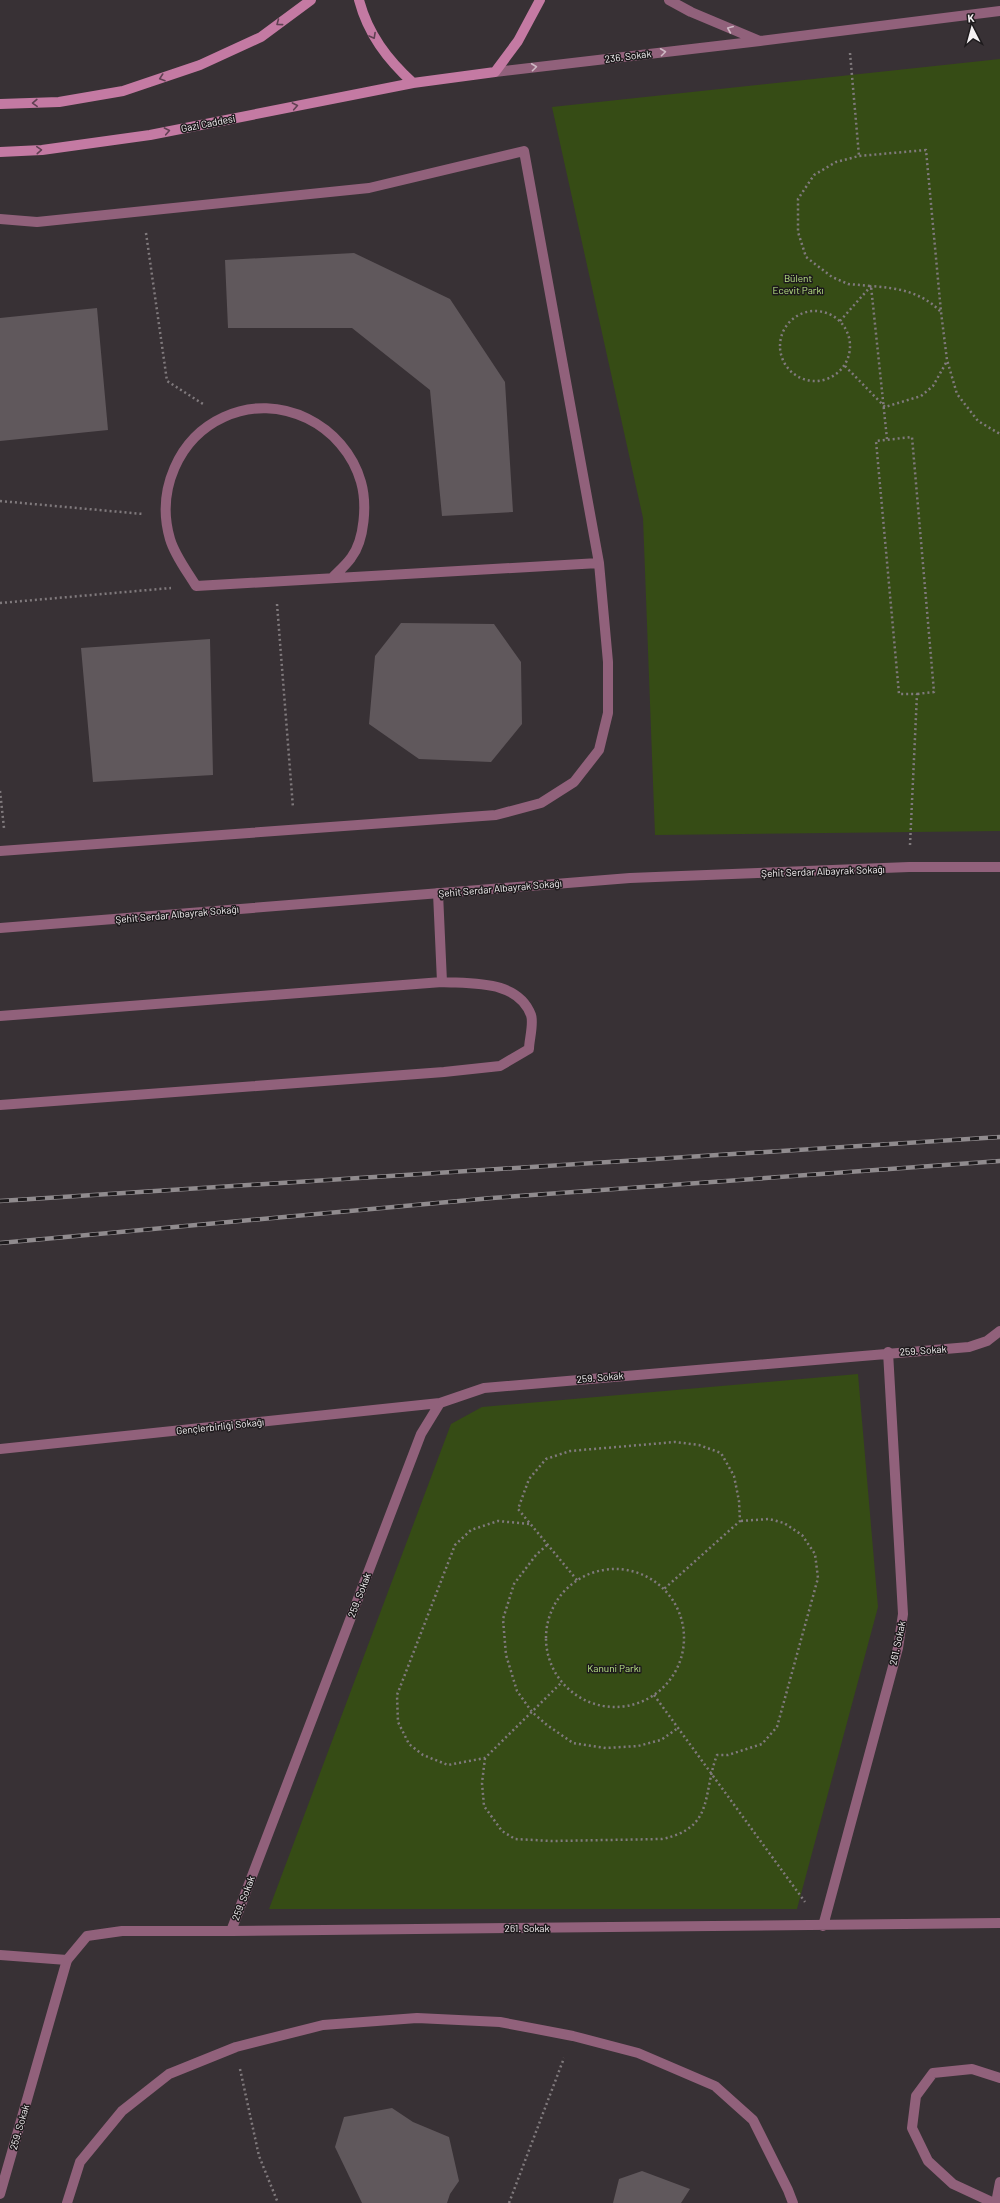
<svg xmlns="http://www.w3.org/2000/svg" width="1000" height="2203" font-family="Barlow,sans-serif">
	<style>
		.green { fill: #364c15 }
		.building { fill: #60585c }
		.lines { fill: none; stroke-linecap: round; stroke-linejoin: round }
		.path { stroke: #807a7d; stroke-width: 2.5; stroke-dasharray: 2 3; stroke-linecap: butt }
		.service { stroke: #91617b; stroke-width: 10 }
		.minor { stroke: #91617b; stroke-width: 10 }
		.secondary { stroke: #c47aa3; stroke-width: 10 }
		.rail-casing { stroke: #908b8e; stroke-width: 4.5 }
		.rail { stroke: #1d1a1c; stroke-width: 3; stroke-dasharray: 9; stroke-linecap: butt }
		.oneway { stroke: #604052 }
		.oneway2 { stroke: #cdb7c3 }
		.labels { text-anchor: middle; stroke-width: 3; stroke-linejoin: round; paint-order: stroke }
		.street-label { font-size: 10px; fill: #f5f1f3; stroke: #1d1a1c }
		.park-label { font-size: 10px; fill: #b9e286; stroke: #1d1a1c }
	</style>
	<rect width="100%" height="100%" fill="#383135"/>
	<path class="green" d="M1000 59V831L655 835 643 518 552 107Z
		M858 1374 878 1607 797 1909H269L451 1424 482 1407Z"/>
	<path class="building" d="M354 253 450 299 505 382 513 512 442 516 430 390 352 328H228L225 260Z
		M97 308 108 430 0 441V318Z
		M401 623 494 624 521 662 522 724 491 762 419 759 369 724 375 656Z
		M210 639 213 775 93 782 81 648Z
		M392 2108 413 2122 449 2137 459 2181 450 2194 447 2203H362L335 2147 344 2117Z
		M642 2171 690 2189 681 2203H613L619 2179Z"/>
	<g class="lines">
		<path class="path" d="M850 53 859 156
			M146 233 167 381 203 404
			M780 346a35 35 0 1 1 70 0a35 35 0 1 1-70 0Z
			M840 321 871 286C898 288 921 292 940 311
			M845 366 885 407 921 396 933 386 947 361
			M887 439 871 286 848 284 832 277 806 257 798 232V199L814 175 836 162 859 156 926 150 941 312 947 360 957 394 978 421 1000 434
			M0 501 143 514
			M0 603 171 588
			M277 604 293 808
			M0 791 4 828
			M910 845 917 694H899L876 441 912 437 934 692 917 694
			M529 1524 498 1521 471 1530 455 1545 397 1695 398 1722 409 1744 423 1755 448 1765 485 1758 562 1682
			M547 1545 536 1555 514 1584 503 1619 506 1655 517 1691 532 1712 547 1725 573 1743 606 1748 638 1746 661 1740 678 1728
			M546 1638a69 69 0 1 1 138 0a69 69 0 1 1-138 0Z
			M577 1580 518 1509 529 1479 546 1459 570 1451 675 1442 699 1445 721 1453 734 1476 739 1501 740 1521 664 1589
			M654 1695 805 1902
			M485 1758 482 1783 484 1806 502 1831 515 1839 552 1841 662 1839C715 1828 702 1794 717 1755H728L762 1744 777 1727 818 1578 815 1554 802 1535 784 1523 769 1519 740 1521
			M240 2069 259 2156 278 2203
			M509 2203 564 2058"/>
		<path class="service" d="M438 893 442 982
			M0 1016 442 982C473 984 518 980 531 1015 534 1024 529 1040 529 1049L500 1066 444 1072 0 1105
			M0 1955 67 1960
			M994 2203 953 2184 928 2161 912 2128 916 2096 933 2073 972 2069 1000 2078"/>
		<path class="minor" d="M760 41 1000 11
			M495 72 760 41 691 12 669 0
			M0 219 37 222 369 188 524 151 599 563 608 662V713L599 750 574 782 541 803 496 815 0 851
			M332 578C338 572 346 565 351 558 365 540 367 503 361 482 345 425 279 391 224 417 178 438 156 491 170 539 175 556 187 571 196 586L599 563
			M0 928 630 878 909 867H1000
			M0 1449 440 1403
			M823 1926 898 1648 903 1614 888 1352
			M231 1931 1000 1923
			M0 2194 67 1960 87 1936 122 1931H231L421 1434 440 1403 484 1388 969 1347 987 1341 1000 1331
			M67 2203 80 2162 122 2111 169 2074 236 2047 323 2025 417 2018 500 2022 573 2036 638 2053 715 2086 753 2120 788 2190 793 2203
			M996 2203 1000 2182"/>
		<path class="secondary" d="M359 0C368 34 387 59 413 83L495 72 518 41 540 0
			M0 104 59 102 123 91 200 65 261 37 311 0
			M0 152 42 150 150 135 413 83"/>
		<g class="rail-casing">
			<path id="rail" d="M0 1201 1000 1137
				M0 1243 492 1198 1000 1161"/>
		</g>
		<use href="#rail" class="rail"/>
	</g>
	<defs><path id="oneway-chevron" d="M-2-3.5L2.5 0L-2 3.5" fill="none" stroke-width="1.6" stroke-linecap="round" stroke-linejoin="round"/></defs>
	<g class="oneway">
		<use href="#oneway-chevron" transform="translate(279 23) rotate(143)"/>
		<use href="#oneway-chevron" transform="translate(373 36) rotate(61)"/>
		<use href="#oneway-chevron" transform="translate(162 78) rotate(161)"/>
		<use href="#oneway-chevron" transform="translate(35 103) rotate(178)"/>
		<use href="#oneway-chevron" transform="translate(295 106) rotate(-11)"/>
		<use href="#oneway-chevron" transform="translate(167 131) rotate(-11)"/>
		<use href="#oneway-chevron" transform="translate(39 150) rotate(-4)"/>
	</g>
	<g class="oneway2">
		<use href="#oneway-chevron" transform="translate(730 29) rotate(-157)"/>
		<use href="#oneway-chevron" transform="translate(663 52) rotate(-7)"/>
		<use href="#oneway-chevron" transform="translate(534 67) rotate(-7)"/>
	</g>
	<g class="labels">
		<g class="street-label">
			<text transform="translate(628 56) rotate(-7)" y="4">236. Sokak</text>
			<text transform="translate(208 123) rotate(-11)" y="4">Gazi Caddesi</text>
			<text transform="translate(823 871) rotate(-2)" y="4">Şehit Serdar Albayrak Sokağı</text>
			<text transform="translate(500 888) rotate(-5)" y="4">Şehit Serdar Albayrak Sokağı</text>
			<text transform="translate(177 914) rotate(-5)" y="4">Şehit Serdar Albayrak Sokağı</text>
			<text transform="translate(923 1350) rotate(-4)" y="4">259. Sokak</text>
			<text transform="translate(600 1377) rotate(-5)" y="4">259. Sokak</text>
			<text transform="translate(220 1426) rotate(-6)" y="4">Gençlerbirliği Sokağı</text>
			<text transform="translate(359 1595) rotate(-69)" y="4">259. Sokak</text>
			<text transform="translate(897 1643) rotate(-78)" y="4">261. Sokak</text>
			<text transform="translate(243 1898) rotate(-69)" y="4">259. Sokak</text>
			<text x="527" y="1932">261. Sokak</text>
			<text transform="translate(19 2127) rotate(-74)" y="4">259. Sokak</text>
		</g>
		<g class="park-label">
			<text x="798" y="282">Bülent<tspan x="798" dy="12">Ecevit Parkı</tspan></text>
			<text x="614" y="1672">Kanuni Parkı</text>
		</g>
	</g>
	<g transform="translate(972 28) rotate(354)" stroke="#1d1a1c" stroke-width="3" paint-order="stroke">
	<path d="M0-3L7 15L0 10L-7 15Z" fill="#f5f1f3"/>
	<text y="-6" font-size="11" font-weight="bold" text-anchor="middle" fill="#f5f1f3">K</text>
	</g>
</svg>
